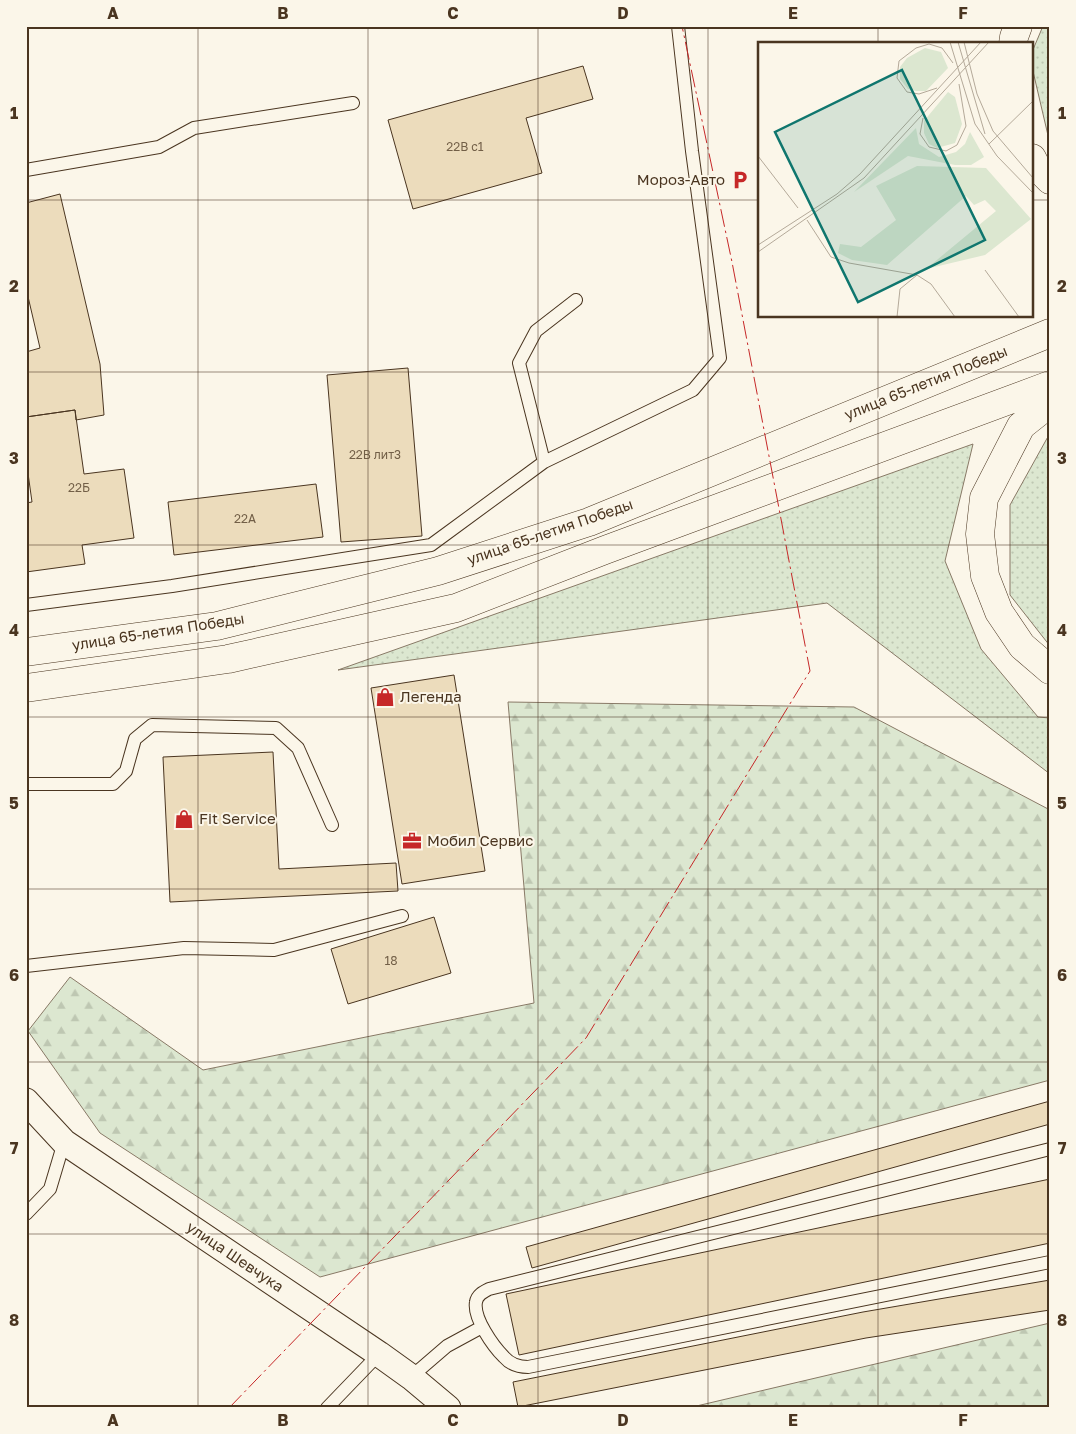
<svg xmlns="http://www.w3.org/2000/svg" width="1076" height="1434" font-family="'Golos Text',sans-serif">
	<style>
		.grass { fill: url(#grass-dots); stroke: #887966 }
		.forest { fill: url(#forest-firs); stroke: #887966 }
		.building { fill: #ecdcbc; stroke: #4a3520 }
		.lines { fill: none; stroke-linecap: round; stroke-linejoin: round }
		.lane-casing { stroke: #4a3520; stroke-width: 14 }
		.street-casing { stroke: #4a3520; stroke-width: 27 }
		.primary-casing { stroke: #4a3520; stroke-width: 29 }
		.lane { stroke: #fbf6e9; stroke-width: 12 }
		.street { stroke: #fbf6e9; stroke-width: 25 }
		.primary { stroke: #fbf6e9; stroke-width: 28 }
		.power { stroke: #c62828; stroke-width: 1; stroke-dasharray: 18 4 2.5 4; stroke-linecap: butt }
		.grid { fill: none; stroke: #4a3520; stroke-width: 1; stroke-opacity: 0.55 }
		.labels { text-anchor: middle; stroke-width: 4; stroke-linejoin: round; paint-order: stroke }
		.number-label { font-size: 12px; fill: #725f47 }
		.poi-label { font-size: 15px; fill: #4a3520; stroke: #fbf6e9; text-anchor: start }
		.street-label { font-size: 15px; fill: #4a3520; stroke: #fbf6e9 }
		.inset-road { fill: none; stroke: #b4a999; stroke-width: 1 }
		.view { fill: #0f766e; fill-opacity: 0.15; stroke: #0f766e; stroke-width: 2.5 }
		.inset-edge { fill: none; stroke: #4a3520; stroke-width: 2.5 }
		.neatline { fill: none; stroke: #4a3520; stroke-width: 2 }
		.grid-label { font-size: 16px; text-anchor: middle; font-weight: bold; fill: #4a3520 }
	</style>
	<defs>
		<pattern id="grass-dots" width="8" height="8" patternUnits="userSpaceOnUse" patternTransform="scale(1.25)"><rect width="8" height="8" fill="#dce7d0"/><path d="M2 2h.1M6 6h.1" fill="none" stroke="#bec7b2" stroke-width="1.8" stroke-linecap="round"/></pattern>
		<pattern id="forest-firs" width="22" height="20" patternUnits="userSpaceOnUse" patternTransform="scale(1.25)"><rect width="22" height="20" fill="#dce7d0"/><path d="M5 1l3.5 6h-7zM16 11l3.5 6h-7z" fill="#bec7b2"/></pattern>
	</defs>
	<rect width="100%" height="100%" fill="#fbf6e9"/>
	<path class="grass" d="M1043 26H1050V144L1032 67V52Z
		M1050 433V646L1010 595V505Z
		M973 444 945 561 981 649 1038 717 1050 718V774L827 603 338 670Z"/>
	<path class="forest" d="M508 702 854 707 1050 810V1080L320 1277 100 1133 28 1031 70 977 203 1070 534 1003Z
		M1050 1323V1408H688Z"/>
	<path class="building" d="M583 66 593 99 526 118 542 173 413 209 388 120Z
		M60 194 100 364 104 415 76 420 75 410 26 417V352L40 348 26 288V203Z
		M408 368 422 536 341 542 327 375Z
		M75 410 84 474 124 469 134 538 82 545 85 564 26 572V503L32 502 26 459V417Z
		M316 484 323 537 174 555 168 502Z
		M454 675 485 871 402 884 371 688Z
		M273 752 279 869 396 863 398 891 170 902 163 757Z
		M434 917 451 973 348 1004 331 949Z
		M1050 1101V1124L532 1268 526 1247Z
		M1050 1179V1243L519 1355 506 1294Z
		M1050 1280V1310L866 1338 518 1407 513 1382 863 1312Z"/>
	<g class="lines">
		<g class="lane-casing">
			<path id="lane" d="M26 170 159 147 194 128 353 103
				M544 462 693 390 720 358 692 151 678 26
				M26 605 172 586 431 545 544 462 519 363 536 331 576 300
				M26 784H113L126 771 135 739 152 725 276 728 298 748 332 825
				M26 966 184 948 274 950 402 916
				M1050 1149 489 1289C483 1292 477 1295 476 1302 473 1318 493 1346 504 1357 510 1364 518 1367 528 1367L1050 1262
				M26 1214 50 1189 64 1142
				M411 1377 447 1346 482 1327
				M327 1408 379 1354"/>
		</g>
		<g class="street-casing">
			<path id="street" d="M26 1101 64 1142 379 1354 411 1377 448 1408"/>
		</g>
		<g class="primary-casing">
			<path id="primary" d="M1013 44 1014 37 1018 26
				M1032 158 1036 166 1050 180
				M1050 403 1021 426 984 498 980 534 985 576 999 612 1022 646 1050 670
				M26 652 217 626 438 571 589 522 1050 333
				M26 688 228 659 456 608 605 550 1050 385"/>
		</g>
		<use href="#lane" class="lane"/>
		<use href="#street" class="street"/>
		<use href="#primary" class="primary"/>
		<path class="power" d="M229 1408 586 1038 810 671 732 262 682 26"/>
	</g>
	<path class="grid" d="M198 26V1408M368 26V1408M538 26V1408M708 26V1408M878 26V44M26 200H760M1032 200H1050M878 316V1408M26 372H1050M26 545H1050M26 717H1050M26 889H1050M26 1062H1050M26 1234H1050"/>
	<defs>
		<g id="parking-bare" transform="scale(1.5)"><path d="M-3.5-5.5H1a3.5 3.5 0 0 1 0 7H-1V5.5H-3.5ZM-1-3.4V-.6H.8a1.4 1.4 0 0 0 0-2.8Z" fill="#c62828" stroke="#fbf6e9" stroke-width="2.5" paint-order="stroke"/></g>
		<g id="shop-bare" transform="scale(1.5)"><path d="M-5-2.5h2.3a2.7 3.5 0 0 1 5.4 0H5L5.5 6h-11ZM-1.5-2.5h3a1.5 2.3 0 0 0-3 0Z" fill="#c62828" stroke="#fbf6e9" stroke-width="2.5" paint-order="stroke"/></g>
		<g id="office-bare" transform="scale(1.5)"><path d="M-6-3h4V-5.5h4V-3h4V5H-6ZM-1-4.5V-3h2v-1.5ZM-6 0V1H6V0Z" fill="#c62828" stroke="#fbf6e9" stroke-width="2.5" paint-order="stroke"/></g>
	</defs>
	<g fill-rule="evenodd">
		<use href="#parking-bare" x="740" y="180"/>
		<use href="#shop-bare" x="385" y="697"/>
		<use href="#shop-bare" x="184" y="819"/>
		<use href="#office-bare" x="412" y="841"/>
	</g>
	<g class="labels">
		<g class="number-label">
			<text x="465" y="151">22В с1</text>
			<text x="375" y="459">22В лит3</text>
			<text x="79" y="492">22Б</text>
			<text x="245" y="523">22А</text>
			<text x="391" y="965">18</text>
		</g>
		<g class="poi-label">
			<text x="725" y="185" text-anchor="end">Мороз-Авто</text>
			<text x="400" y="702">Легенда</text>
			<text x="199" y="824">Fit Service</text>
			<text x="427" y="846">Мобил Сервис</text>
		</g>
		<g class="street-label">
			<text transform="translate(926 383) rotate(-22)" y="5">улица 65-летия Победы</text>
			<text transform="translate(550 532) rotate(-19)" y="5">улица 65-летия Победы</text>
			<text transform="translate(158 632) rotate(-9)" y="5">улица 65-летия Победы</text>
			<text transform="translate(235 1257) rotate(34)" y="5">улица Шевчука</text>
		</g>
	</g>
	<g transform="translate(758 42)">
		<rect width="275" height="275" fill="#fbf6e9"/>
		<path d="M167 6 183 10 190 26 168 49H158L150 47 142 37V25L149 16ZM190 50 197 55 204 82 197 101 179 106 171 102 166 91V79ZM158 86 161 102 181 115 198 110 207 102 212 90 226 115 213 123H197L150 114 96 150Z" fill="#dce7d0"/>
		<path d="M159 124 228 126 273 177 227 213 168 227 238 169 227 158 216 163 208 154 129 223 94 218 80 211 82 202 103 205 138 178 118 144Z" fill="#dce7d0"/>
		<path class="inset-road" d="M192 0 217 82 239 114 275 151M200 0 227 92M206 0 219 52 235 89 275 136M179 46 161 52 149 50 139 36 141 19 158 6 171 2 184 6 195 21M165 76 162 92 171 105 188 109 199 103 208 84 201 42M231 102 275 59M0 114 40 166M49 178 73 215 91 221 159 233 142 247 139 275M0 203 79 152 102 132 223 0M0 210 106 136 231 0M227 228 261 275M159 233 173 242 197 275"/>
		<path class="view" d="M144 28 227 198 100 260 17 90Z"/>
		<rect width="275" height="275" class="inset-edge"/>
	</g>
	<rect width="1076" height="1434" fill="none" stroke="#fbf6e9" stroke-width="55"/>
	<rect x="28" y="28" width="1020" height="1378" class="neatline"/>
	<g class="grid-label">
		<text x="113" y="19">A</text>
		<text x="283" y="19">B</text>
		<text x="453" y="19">C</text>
		<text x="623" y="19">D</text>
		<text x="793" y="19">E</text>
		<text x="963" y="19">F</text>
		<text x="14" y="119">1</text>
		<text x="1062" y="119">1</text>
		<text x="14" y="292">2</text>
		<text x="1062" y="292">2</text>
		<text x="14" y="464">3</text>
		<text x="1062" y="464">3</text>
		<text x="14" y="636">4</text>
		<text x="1062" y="636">4</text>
		<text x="14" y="809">5</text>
		<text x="1062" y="809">5</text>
		<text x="14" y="981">6</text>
		<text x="1062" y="981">6</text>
		<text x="14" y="1154">7</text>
		<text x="1062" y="1154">7</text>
		<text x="14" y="1326">8</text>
		<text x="1062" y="1326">8</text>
		<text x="113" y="1426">A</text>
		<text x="283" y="1426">B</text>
		<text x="453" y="1426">C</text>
		<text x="623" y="1426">D</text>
		<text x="793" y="1426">E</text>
		<text x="963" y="1426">F</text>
	</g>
</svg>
